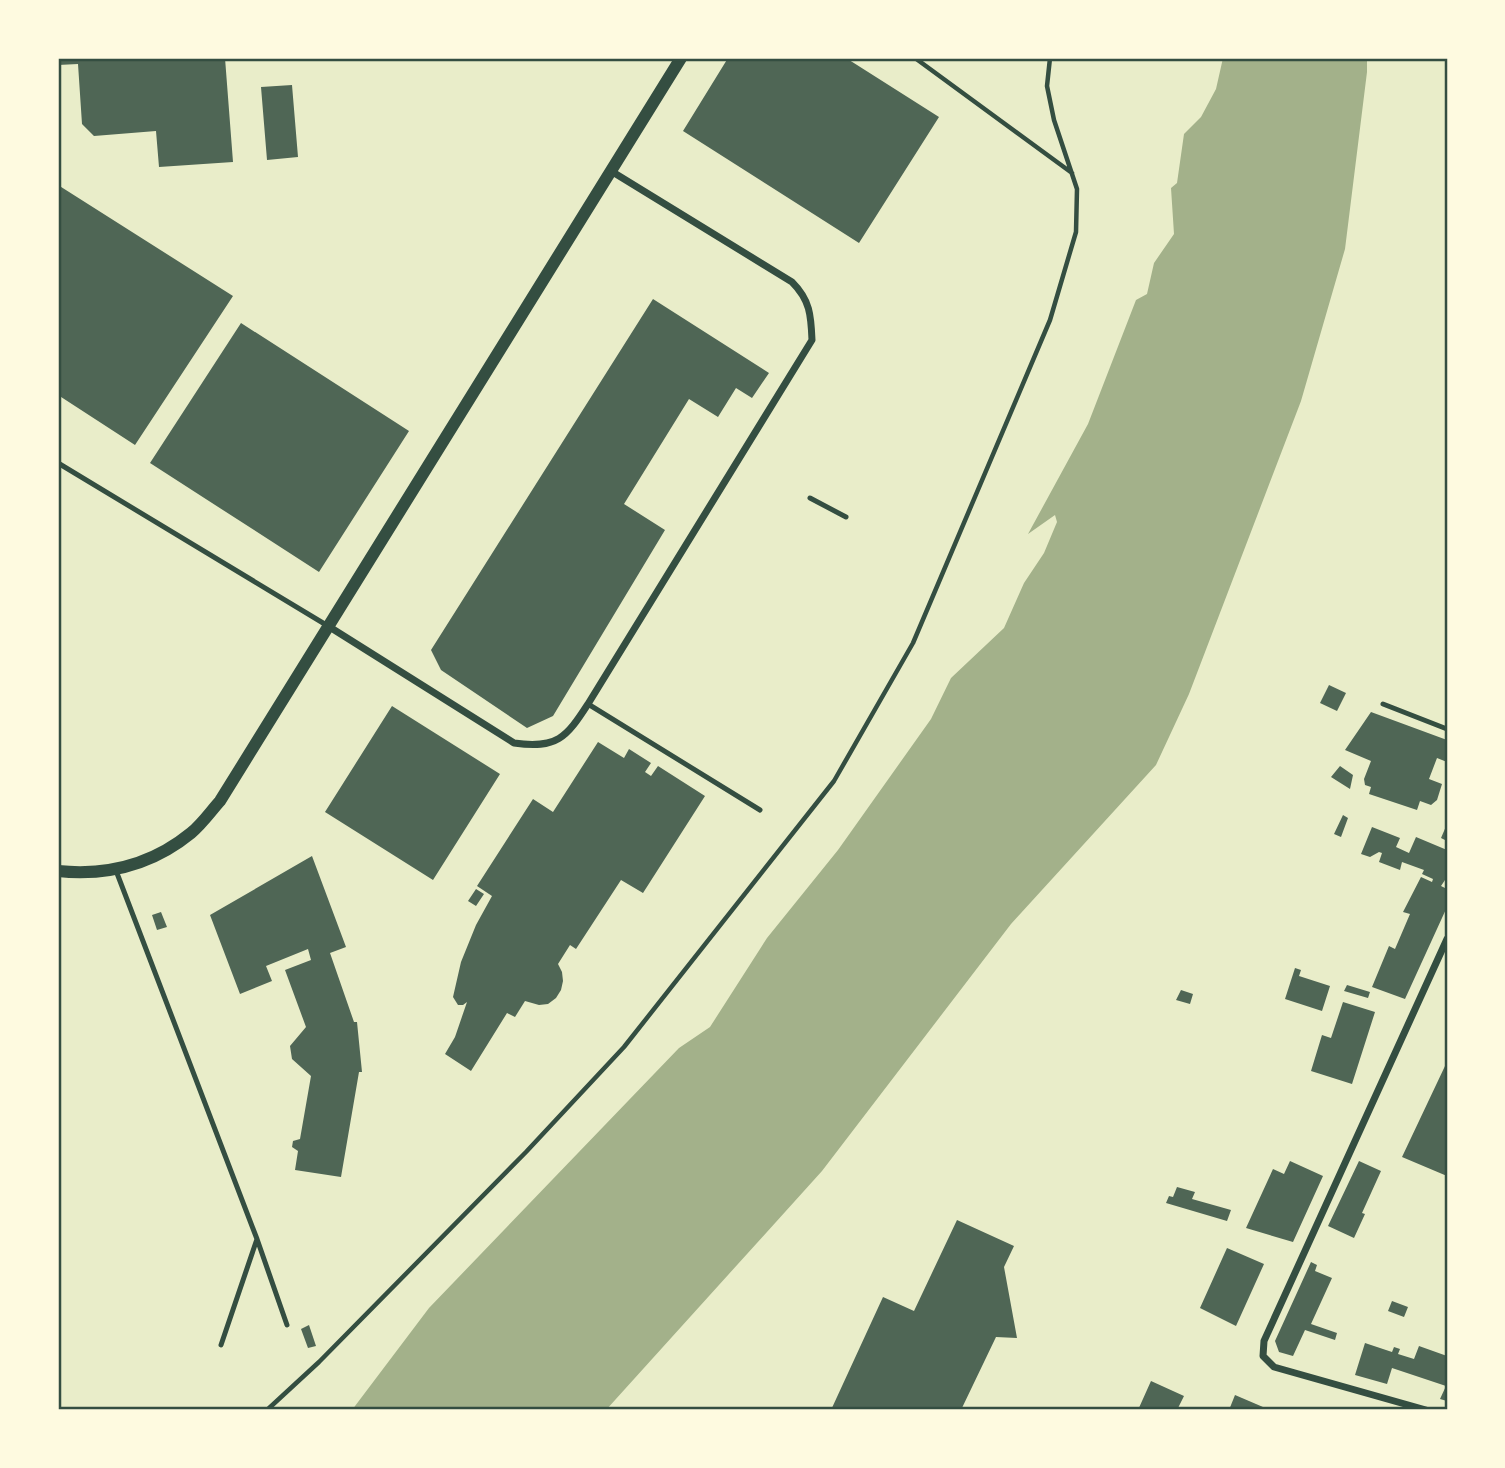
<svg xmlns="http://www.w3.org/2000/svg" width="1505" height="1468" font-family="'DM Sans',sans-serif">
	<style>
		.water { fill: #a3b18a }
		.building { fill: #4f6655 }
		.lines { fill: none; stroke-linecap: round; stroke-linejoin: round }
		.path { stroke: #344e41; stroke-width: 4.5 }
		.service { stroke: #344e41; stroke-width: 5 }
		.minor { stroke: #344e41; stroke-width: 7 }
		.tertiary { stroke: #344e41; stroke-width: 12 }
		.neatline { fill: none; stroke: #344e41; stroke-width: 2.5 }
	</style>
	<rect width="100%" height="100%" fill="#e9edc9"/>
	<path class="water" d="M1223 58H1367V72L1345 249 1301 401 1189 694 1156 765 1011 924 822 1171 606 1410H352L429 1308 679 1048 710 1027 767 938 838 850 931 719 951 678 1004 628 1024 583 1044 553 1057 522 1055 515 1028 534 1088 424 1136 300 1147 294 1154 263 1174 234 1171 188 1177 183 1184 134 1201 117 1216 89Z"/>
	<path class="building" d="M58 58H225L233 162 159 167 156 131 94 136 82 124 78 64 58 65Z
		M728 58H748L752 60 754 58H846L939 117 859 243 683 131Z
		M292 85 298 157 267 160 261 87Z
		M58 185 233 296 135 445 58 395Z
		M653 299 769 373 752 398 736 388 718 417 689 399 624 504 665 530 553 716 527 728 441 670 431 650Z
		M241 323 409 431 319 572 150 463Z
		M1329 685 1346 693 1337 711 1320 703Z
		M392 706 500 774 433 880 325 812Z
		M1371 712 1447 740V762L1437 758 1429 779 1442 784 1437 800 1431 805 1420 801 1417 810 1369 794 1371 787 1365 785 1364 779 1371 761 1345 750Z
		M598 742 624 758 629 749 651 763 645 772 651 776 658 766 705 796 643 893 621 880 576 949 570 945 558 964 562 972 563 981 561 990 556 998 548 1004 539 1005 525 1001 515 1017 507 1013 471 1071 445 1054 455 1037 467 1002 463 1005H458L453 997 461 962 476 925 492 896 477 886 533 799 553 812Z
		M1340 766 1353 775 1350 789 1331 777Z
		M1343 815 1348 818 1341 837 1334 834Z
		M1447 824V841L1441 838Z
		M1372 827 1400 838 1396 847 1409 853 1416 837 1447 850V881L1445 880 1441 886 1447 889V907L1405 999 1372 987 1389 946 1395 949 1410 914 1403 912 1421 877 1432 882 1433 879 1422 874 1424 870 1402 862 1400 870 1379 862 1382 853 1379 852 1370 857 1361 854Z
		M312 856 346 947 330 953 354 1022H357L362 1072H359L341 1177 295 1170 298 1151 292 1147 293 1141 300 1139 311 1076 292 1059 290 1046 306 1027 285 970 311 960 308 949 266 966 272 981 240 994 210 915Z
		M476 889 484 894 476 906 468 901Z
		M161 912 167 927 157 930 152 915Z
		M1295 968 1301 970 1299 976 1330 986 1322 1011 1285 999Z
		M1347 985 1370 992 1368 998 1344 991Z
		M1181 990 1193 994 1190 1004 1176 1000Z
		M1343 1002 1375 1012 1352 1084 1311 1071 1322 1035 1331 1038Z
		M1445 1066 1447 1067V1176L1402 1157Z
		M1290 1161 1323 1176 1293 1242 1246 1228 1273 1169 1284 1174Z
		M1359 1161 1381 1171 1362 1213 1365 1214 1354 1238 1328 1226Z
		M1177 1187 1195 1192 1192 1199 1231 1210 1227 1221 1166 1203 1169 1196 1173 1197Z
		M957 1220 1014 1246 1004 1267 1017 1338 996 1337 961 1410H831L883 1297 914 1311Z
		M1227 1248 1264 1264 1236 1326 1200 1308Z
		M1311 1262 1317 1265 1315 1271 1332 1278 1311 1324 1337 1333 1335 1340 1305 1330 1293 1356 1279 1352 1275 1341Z
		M1392 1301 1408 1307 1404 1317 1388 1311Z
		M309 1325 316 1346 308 1348 301 1329Z
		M1365 1343 1392 1352 1394 1347 1400 1349 1398 1354 1414 1359 1419 1346 1447 1356V1401L1440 1399 1446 1386 1392 1368 1387 1384 1355 1375Z
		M1151 1381 1184 1396 1177 1410H1138Z
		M1235 1395 1270 1410H1229Z"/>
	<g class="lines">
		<path class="path" d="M915 58 1072 173
			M267 1410 319 1362 526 1152 624 1047 834 781 913 643 1050 320 1076 232 1077 189 1054 120 1047 86 1050 58"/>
		<path class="service" d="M58 463 328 626
			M810 498 846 517
			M588 704 760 810
			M1383 704 1447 729
			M115 868 257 1239 287 1325
			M221 1345 257 1239"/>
		<path class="minor" d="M328 626 514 743C557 749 566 738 588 704L812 340C811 315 810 300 792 282L611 171
			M1426 1410 1274 1367 1263 1356 1264 1341 1447 939"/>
		<path class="tertiary" d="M58 871C107 876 152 865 191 833 202 824 211 811 220 801L681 58"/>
	</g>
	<rect width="1505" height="1468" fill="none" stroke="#fefae0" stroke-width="119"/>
	<rect x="60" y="60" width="1386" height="1348" class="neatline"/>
</svg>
